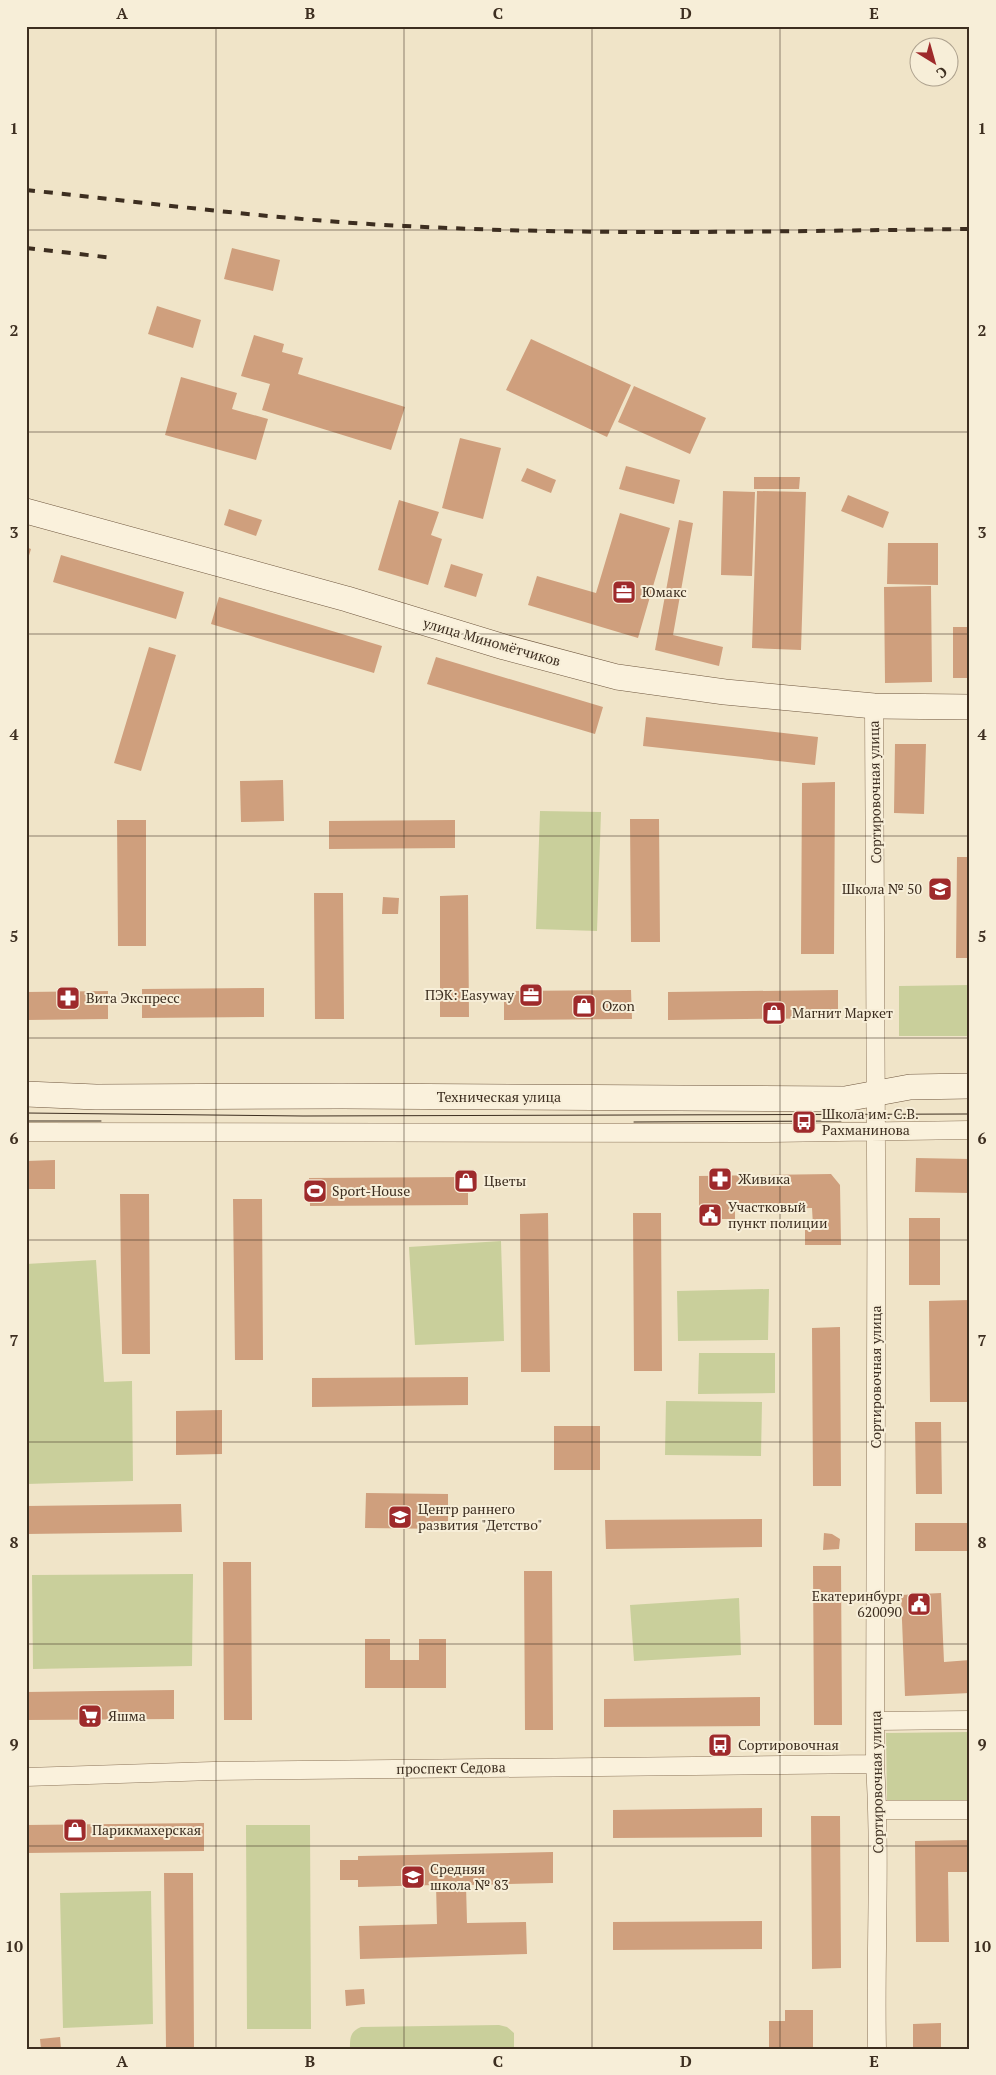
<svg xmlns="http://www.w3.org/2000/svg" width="996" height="2075" font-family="'PT Serif',serif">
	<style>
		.green { fill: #c9cf9b }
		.building { fill: #cf9f7d }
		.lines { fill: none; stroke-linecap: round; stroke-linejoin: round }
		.street-casing { stroke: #8d765c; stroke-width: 19 }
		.secondary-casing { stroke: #6f573f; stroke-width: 26 }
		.street { stroke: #faf1dc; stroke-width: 18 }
		.secondary { stroke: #faf1dc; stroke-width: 25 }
		.tram { stroke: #3d2e20; stroke-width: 1 }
		.rail { stroke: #3d2e20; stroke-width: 4; stroke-dasharray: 9 9; stroke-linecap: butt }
		.grid { fill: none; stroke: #3d2e20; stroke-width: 1; stroke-opacity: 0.55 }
		.labels { text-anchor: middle; stroke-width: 4; stroke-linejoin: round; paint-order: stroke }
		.poi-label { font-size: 14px; fill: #3d2e20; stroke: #f7eed8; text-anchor: start }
		.street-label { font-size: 14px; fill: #3d2e20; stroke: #f7eed8 }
		.neatline { fill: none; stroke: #3d2e20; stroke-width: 2 }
		.grid-label { font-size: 16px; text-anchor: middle; font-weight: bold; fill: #3d2e20 }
	</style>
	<rect width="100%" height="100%" fill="#f0e4c8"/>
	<path class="green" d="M540 811 601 812 597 931 536 929Z
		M970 985V1036H899V986Z
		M501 1241 504 1341 415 1345 409 1247Z
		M96 1260 104 1382 132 1381 133 1481 26 1484V1264Z
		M769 1289 768 1340 678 1341 677 1291Z
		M699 1353H775V1393L698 1394Z
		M666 1401 762 1402 761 1456 665 1455Z
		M193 1574 192 1666 33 1669 32 1575Z
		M739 1598 741 1655 634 1661 630 1605Z
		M970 1732V1800H887L886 1733Z
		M246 1825H310L311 2029H247Z
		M151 1891 153 2024 63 2028 60 1893Z
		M499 2025 507 2027 514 2033V2049H350C350 2037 350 2032 361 2027Z"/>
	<path class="building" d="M232 248 280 260 273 291 224 279Z
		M157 306 201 320 193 348 148 334Z
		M254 335 284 344 282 352 303 358 298 374 405 407 391 450 262 410 270 384 241 376Z
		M531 339 631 385 607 437 506 390Z
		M181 377 237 393 232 409 268 419 256 460 165 435Z
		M634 386 706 418 690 454 618 422Z
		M460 438 501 448 483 519 442 508Z
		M626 466 680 480 674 504 619 489Z
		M527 468 556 480 551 493 521 481Z
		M754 477H800L799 489H754Z
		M723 491 755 492 752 576 721 575Z
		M757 491 806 492 801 650 752 648Z
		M848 495 889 512 883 528 841 511Z
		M399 500 439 512 431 535 442 539 428 585 378 570Z
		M229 509 262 520 256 536 224 525Z
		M620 513 670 528 638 638 528 605 537 576 596 593Z
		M679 520 693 523 673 635 723 647 719 666 655 650Z
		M888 543H938V585L887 584Z
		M26 547 31 549 27 562H26Z
		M61 555 184 592 176 619 53 582Z
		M451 564 483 574 476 597 444 587Z
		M931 586 932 682 885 683 884 587Z
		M219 597 382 646 374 673 211 624Z
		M953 627H970V678H953Z
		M149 647 176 655 141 771 114 763Z
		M436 657 603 707 595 734 427 684Z
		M646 717 818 737 815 765 643 746Z
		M895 744H926L924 814 894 813Z
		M283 780 284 821 241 822 240 781Z
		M835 782 834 954H801L802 783Z
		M630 819H659L660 942H631Z
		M117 820H146V946H118Z
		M455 820V848L329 849V821Z
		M957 857H970V958H956Z
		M314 893H343L344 1019H315Z
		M468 895 469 1017H440V896Z
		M383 897 399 898 398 914H382Z
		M264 988V1017L142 1018V989Z
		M631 990 632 1019 504 1020V991Z
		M838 990V1018L668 1020V992Z
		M108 991V1019L26 1020V992Z
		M916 1158 970 1159V1193L915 1192Z
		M55 1160V1189H26V1161Z
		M831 1174 840 1185 841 1245H805V1226H813L812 1208 752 1209V1203H735V1219H699V1176Z
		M468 1177V1205L310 1206 309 1178Z
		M120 1194H149L150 1354H122Z
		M233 1199H262L263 1360H235Z
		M548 1213 550 1372H521L520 1214Z
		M633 1213H661L662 1371H634Z
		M909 1218H940V1285H909Z
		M970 1300V1402H930L929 1301Z
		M840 1327 841 1486H813L812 1328Z
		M468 1377V1405L312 1407V1378Z
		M222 1410V1454L176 1455V1411Z
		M915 1422H941L942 1494H916Z
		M554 1426H600V1470H554Z
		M366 1493 448 1494V1529L365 1528Z
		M181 1504 182 1532 26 1534V1506Z
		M762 1519V1547L606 1549 605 1520Z
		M915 1523H970V1551H915Z
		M824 1533 832 1534 840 1539 839 1549 823 1550Z
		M223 1562H251L252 1720H224Z
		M813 1566H841L842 1725H814Z
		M524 1571H552L553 1730H525Z
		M941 1593 944 1662 970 1660V1693L905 1696 901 1595Z
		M365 1639H390V1660H419V1639H446V1688H365Z
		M174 1690V1719L26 1720V1692Z
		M760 1697V1726L604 1727V1699Z
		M762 1808V1837L613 1838V1810Z
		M811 1816H840L841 1968 812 1969Z
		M204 1823V1851L26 1853V1825Z
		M970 1840V1872H948L949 1942H916L915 1841Z
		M553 1852V1883L466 1885 467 1923 526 1922 527 1954 360 1959 359 1926 437 1924 436 1885 358 1887V1880H340V1860H358V1856Z
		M164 1873H193L194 2048H166Z
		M762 1921V1949L613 1950V1922Z
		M364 1989 365 2004 346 2006 345 1990Z
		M785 2010H813V2049H769V2021H785Z
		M941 2023V2049H913V2024Z
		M60 2037 61 2049H41L40 2039Z"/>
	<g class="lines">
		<g class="street-casing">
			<path id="street" d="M874 706C877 1059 877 1411 875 1764 881 1859 875 1954 877 2049
				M26 1132 771 1133 970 1130
				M876 1721 970 1720
				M26 1777 213 1771 875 1764
				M878 1810H970"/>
		</g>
		<g class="secondary-casing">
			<path id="secondary" d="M26 511 347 599 504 647 617 677 725 692 874 706 970 707
				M26 1094 96 1097 342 1096 845 1099 910 1087 970 1086"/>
		</g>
		<use href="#street" class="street"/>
		<use href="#secondary" class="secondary"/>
		<path class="tram" d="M26 1113 303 1116 970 1114
			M26 1121H101
			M634 1122 841 1121"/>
		<path class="rail" d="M26 190C152 203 278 220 405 226 592 236 782 231 970 229
			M26 248 114 258"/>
	</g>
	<path class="grid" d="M216 26V2049M404 26V2049M592 26V2049M780 26V2049M26 230H970M26 432H970M26 634H970M26 836H970M26 1038H970M26 1240H970M26 1442H970M26 1644H970M26 1846H970"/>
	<defs>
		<g id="office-square" transform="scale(1.25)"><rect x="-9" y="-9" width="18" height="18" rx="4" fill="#9e2a2b" stroke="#f7eed8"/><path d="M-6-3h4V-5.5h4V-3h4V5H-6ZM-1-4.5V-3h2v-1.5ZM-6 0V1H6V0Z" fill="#fff"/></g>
		<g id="school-square" transform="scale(1.25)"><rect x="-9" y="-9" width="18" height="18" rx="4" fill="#9e2a2b" stroke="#f7eed8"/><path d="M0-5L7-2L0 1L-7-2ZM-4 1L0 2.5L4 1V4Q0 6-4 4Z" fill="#fff"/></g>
		<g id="pharmacy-square" transform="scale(1.25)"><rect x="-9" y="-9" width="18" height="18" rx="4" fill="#9e2a2b" stroke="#f7eed8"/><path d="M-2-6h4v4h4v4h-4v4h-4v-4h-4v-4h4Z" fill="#fff"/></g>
		<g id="shop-square" transform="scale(1.25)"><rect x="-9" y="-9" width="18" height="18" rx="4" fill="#9e2a2b" stroke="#f7eed8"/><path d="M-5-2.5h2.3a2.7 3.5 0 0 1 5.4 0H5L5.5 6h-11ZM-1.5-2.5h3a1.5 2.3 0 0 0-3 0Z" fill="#fff"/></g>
		<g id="bus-square" transform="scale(1.25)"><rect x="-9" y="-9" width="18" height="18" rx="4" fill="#9e2a2b" stroke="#f7eed8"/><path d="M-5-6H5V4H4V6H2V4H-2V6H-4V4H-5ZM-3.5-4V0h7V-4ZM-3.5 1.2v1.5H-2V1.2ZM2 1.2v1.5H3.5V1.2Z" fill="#fff"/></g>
		<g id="stadium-square" transform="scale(1.25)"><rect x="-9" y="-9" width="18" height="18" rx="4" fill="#9e2a2b" stroke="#f7eed8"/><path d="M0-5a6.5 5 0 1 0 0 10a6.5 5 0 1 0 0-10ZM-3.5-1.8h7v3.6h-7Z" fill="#fff"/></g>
		<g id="civic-square" transform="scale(1.25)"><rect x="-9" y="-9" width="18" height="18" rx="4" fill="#9e2a2b" stroke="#f7eed8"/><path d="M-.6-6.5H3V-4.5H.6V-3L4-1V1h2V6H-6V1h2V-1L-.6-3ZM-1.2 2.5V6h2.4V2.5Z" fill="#fff"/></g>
		<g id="supermarket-square" transform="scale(1.25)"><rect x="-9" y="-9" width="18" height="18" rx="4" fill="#9e2a2b" stroke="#f7eed8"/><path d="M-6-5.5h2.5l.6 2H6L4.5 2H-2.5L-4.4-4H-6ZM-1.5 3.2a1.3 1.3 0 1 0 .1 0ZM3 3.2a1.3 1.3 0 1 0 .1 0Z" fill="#fff"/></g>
	</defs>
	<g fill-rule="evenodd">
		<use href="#office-square" x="624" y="592"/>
		<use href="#school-square" x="940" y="889"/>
		<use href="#office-square" x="531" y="995"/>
		<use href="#pharmacy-square" x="68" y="998"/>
		<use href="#shop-square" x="584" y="1006"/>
		<use href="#shop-square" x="774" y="1013"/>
		<use href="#bus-square" x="804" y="1122"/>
		<use href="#pharmacy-square" x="720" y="1179"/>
		<use href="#shop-square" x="466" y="1181"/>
		<use href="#stadium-square" x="315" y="1191"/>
		<use href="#civic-square" x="710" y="1215"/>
		<use href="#school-square" x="400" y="1517"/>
		<use href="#civic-square" x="919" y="1604"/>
		<use href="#supermarket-square" x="90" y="1716"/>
		<use href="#bus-square" x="720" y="1745"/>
		<use href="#shop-square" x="75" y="1830"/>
		<use href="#school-square" x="413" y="1877"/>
	</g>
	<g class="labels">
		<g class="poi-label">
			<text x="642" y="597">Юмакс</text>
			<text x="922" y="894" text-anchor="end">Школа № 50</text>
			<text x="514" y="1000" text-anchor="end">ПЭК: Easyway</text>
			<text x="86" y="1003">Вита Экспресс</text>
			<text x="602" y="1011">Ozon</text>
			<text x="792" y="1018">Магнит Маркет</text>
			<text x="822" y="1119">Школа им. С.В.<tspan x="822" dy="16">Рахманинова</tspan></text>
			<text x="738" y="1184">Живика</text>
			<text x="484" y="1186">Цветы</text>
			<text x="332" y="1196">Sport-House</text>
			<text x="728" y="1212">Участковый<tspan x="728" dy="16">пункт полиции</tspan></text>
			<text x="418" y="1514">Центр раннего<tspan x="418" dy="16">развития "Детство"</tspan></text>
			<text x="902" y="1601" text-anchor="end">Екатеринбург<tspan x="902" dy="16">620090</tspan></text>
			<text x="108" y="1721">Яшма</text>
			<text x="738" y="1750">Сортировочная</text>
			<text x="92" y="1835">Парикмахерская</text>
			<text x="430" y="1874">Средняя<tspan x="430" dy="16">школа № 83</tspan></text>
		</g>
		<g class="street-label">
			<text transform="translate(492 642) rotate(16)" y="5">улица Миномётчиков</text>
			<text transform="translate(875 792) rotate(-91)" y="5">Сортировочная улица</text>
			<text x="499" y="1102">Техническая улица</text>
			<text transform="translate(876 1377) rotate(-90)" y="5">Сортировочная улица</text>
			<text transform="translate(451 1768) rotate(-1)" y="5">проспект Седова</text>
			<text transform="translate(877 1782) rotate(-91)" y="5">Сортировочная улица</text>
		</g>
	</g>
	<rect width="996" height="2075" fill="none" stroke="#f7eed8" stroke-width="55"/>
	<g transform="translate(934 62) rotate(143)"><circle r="24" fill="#f7eed8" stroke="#ada18e"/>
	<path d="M0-4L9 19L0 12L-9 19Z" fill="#9e2a2b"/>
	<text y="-8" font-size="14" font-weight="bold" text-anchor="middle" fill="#3d2e20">С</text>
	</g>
	<rect x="28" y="28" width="940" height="2020" class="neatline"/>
	<g class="grid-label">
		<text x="122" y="19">A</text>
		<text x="310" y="19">B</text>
		<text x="498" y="19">C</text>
		<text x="686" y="19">D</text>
		<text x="874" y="19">E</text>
		<text x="14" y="134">1</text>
		<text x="982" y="134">1</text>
		<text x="14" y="336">2</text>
		<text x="982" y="336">2</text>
		<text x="14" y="538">3</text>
		<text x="982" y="538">3</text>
		<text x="14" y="740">4</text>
		<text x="982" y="740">4</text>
		<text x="14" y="942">5</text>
		<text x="982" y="942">5</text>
		<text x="14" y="1144">6</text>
		<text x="982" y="1144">6</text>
		<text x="14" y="1346">7</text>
		<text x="982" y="1346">7</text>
		<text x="14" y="1548">8</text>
		<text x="982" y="1548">8</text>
		<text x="14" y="1750">9</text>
		<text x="982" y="1750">9</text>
		<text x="14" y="1952">10</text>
		<text x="982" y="1952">10</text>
		<text x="122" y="2067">A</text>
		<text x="310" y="2067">B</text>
		<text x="498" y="2067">C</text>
		<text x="686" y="2067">D</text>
		<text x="874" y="2067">E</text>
	</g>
</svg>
